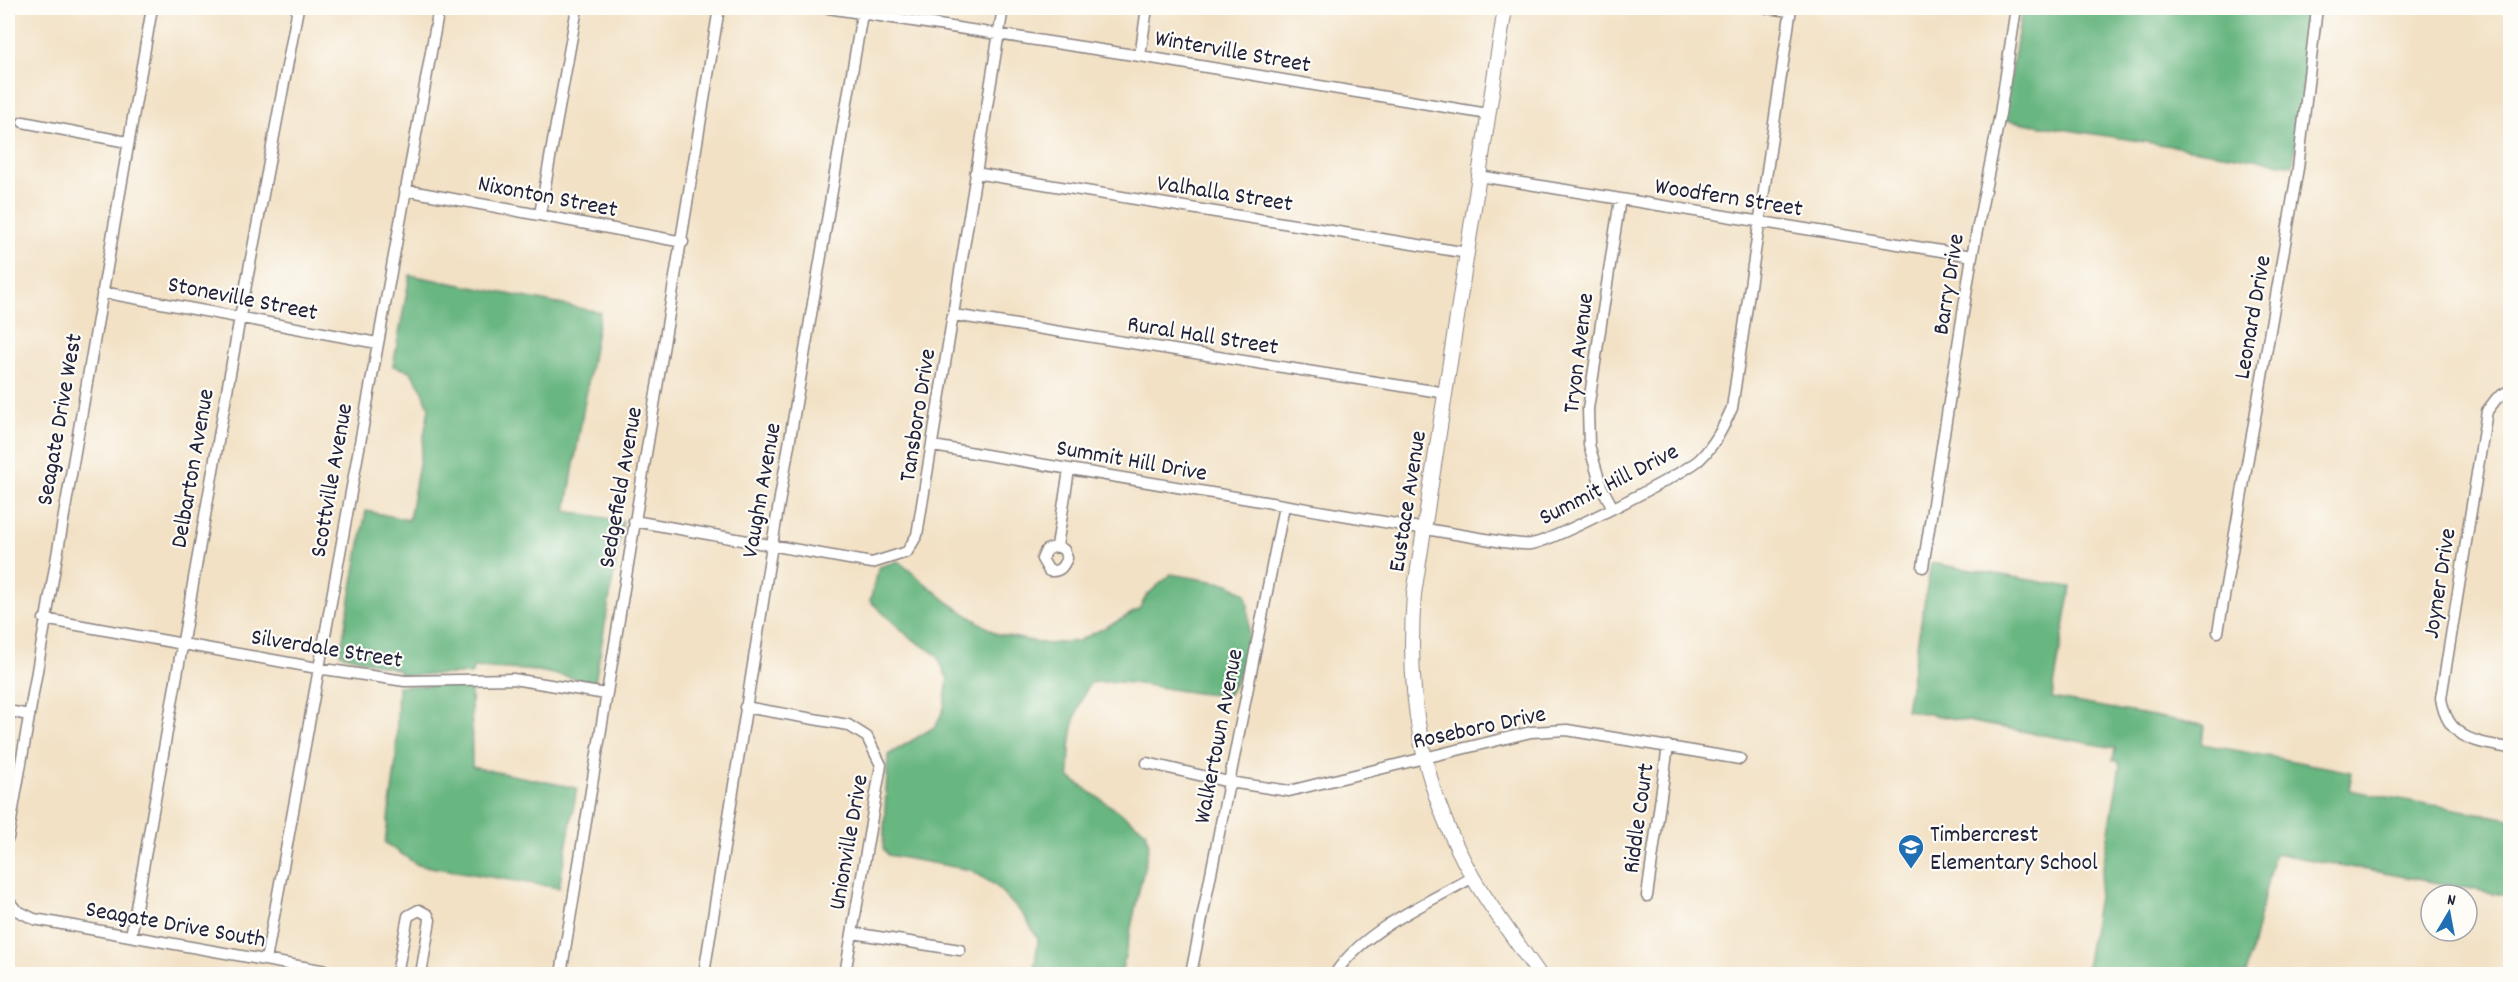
<svg xmlns="http://www.w3.org/2000/svg" width="2518" height="982" font-family="Dekko,sans-serif">
	<style>
		.forest { fill: #68b680; stroke: #456c5e; stroke-width: 1.5 }
		.lines { fill: none; stroke-linecap: round; stroke-linejoin: round }
		.minor-casing { stroke: #8a8280; stroke-width: 13 }
		.tertiary-casing { stroke: #8a8280; stroke-width: 16 }
		.minor { stroke: #fff; stroke-width: 10 }
		.tertiary { stroke: #fff; stroke-width: 14 }
		.labels { text-anchor: middle; stroke-width: 4.5; stroke-linejoin: round; paint-order: stroke }
		.street-label { font-size: 24px; fill: #22223b; stroke: #fdfcf7 }
		.poi-label { font-size: 24px; fill: #22223b; stroke: #fdfcf7; text-anchor: start }
	</style>
	<rect width="100%" height="100%" fill="#fdfcf7"/>
	<filter id="ink" filterUnits="userSpaceOnUse"><feTurbulence type="fractalNoise" baseFrequency=".0167" numOctaves="2"/><feDisplacementMap in="SourceGraphic" scale="12" xChannelSelector="R" yChannelSelector="G"/><feConvolveMatrix kernelMatrix="1 2 1 2 8 2 1 2 1" color-interpolation-filters="sRGB"/></filter>
	<filter id="wash" filterUnits="userSpaceOnUse"><feTurbulence type="fractalNoise" baseFrequency=".008" numOctaves="4" result="noise"/><feDisplacementMap in="SourceGraphic" scale="24" xChannelSelector="R" yChannelSelector="G"/><feGaussianBlur stdDeviation="1.35" result="paint"/><feColorMatrix in="noise" values="0 0 0 0 0 0 0 0 0 0 0 0 0 0 0 0 0 1.4 0 .05"/><feComposite in="paint" operator="in"/></filter>
	<g filter="url(#wash)">
		<rect width="100%" height="100%" fill="#f2e1c5"/>
		<path class="forest" d="M2022 8H2312L2293 165 2004 120Z
			M410 275 600 312 566 511 623 521 595 682 538 671 473 667 472 674 406 675 399 674V670L340 654 366 511 409 520 429 408 422 389 410 371 393 366Z
			M898 561 949 603 997 634 1047 644 1078 641 1120 620 1139 609 1147 595 1171 574 1229 584 1246 594C1253 625 1246 668 1228 695 1182 696 1137 677 1090 683 1072 713 1069 742 1069 777L1146 831 1149 845 1121 974H1034L1038 939 1025 917 995 885 971 870 888 855 883 848 888 755 936 726 944 708 948 680 937 655 908 636 870 601 879 567Z
			M1931 563 2071 587 2052 698 2204 725 2202 744 2352 772 2349 790 2510 819V896L2274 853 2246 974H2085L2120 766 2118 761 2113 760 2115 748 1906 710Z
			M471 685 472 767 577 788 559 888 418 865 385 843 396 761 398 686Z"/>
	</g>
	<g filter="url(#ink)">
		<g class="lines">
			<g class="minor-casing">
				<path id="minor" d="M828 8 1140 56 1488 114
					M1767 8 1790 11
					M1140 56 1147 8
					M23 122 127 142
					M975 173 1468 253
					M1479 176 1972 256
					M405 190 683 242
					M540 214 577 8
					M102 292 377 343
					M954 315 1446 393
					M2510 390 2497 398 2487 411 2441 698C2447 739 2475 742 2510 748
					M933 446 1503 542C1512 543 1522 545 1531 544 1553 541 1683 474 1700 459 1715 444 1723 428 1732 408L1791 8
					M1613 508 1601 486 1589 445 1588 409 1620 199
					M634 521 872 563 907 552 917 535 1003 8
					M1057 546 1064 550 1067 558C1063 567 1060 572 1049 571L1042 559 1046 550 1057 546 1069 470
					M1923 567 1972 256 2000 114 2016 8
					M44 619 317 668 405 681 513 679 606 694
					M2218 632 2298 168 2317 8
					M745 707 848 725 867 737 881 765 845 974
					M8 711 29 715
					M1147 763 1229 782 1289 791 1531 732 1567 730 1740 759
					M8 838 152 8
					M1647 896 1668 746
					M8 900 16 910 34 919 343 974
					M853 933 960 950
					M131 936 240 317 298 8
					M266 960 439 8
					M397 974 408 916 419 910 428 915 430 920 421 974
					M561 974 719 8
					M704 974 772 545 863 8
					M1191 974 1284 506
					M1335 974C1363 930 1428 903 1473 877"/>
			</g>
			<g class="tertiary-casing">
				<path id="tertiary" d="M1505 8 1414 594C1406 697 1421 786 1472 876 1492 910 1517 942 1539 974"/>
			</g>
			<use href="#minor" class="minor"/>
			<use href="#tertiary" class="tertiary"/>
		</g>
	</g>
	<defs>
		<g id="school-pin" transform="scale(1.35)"><path d="M0 17L-7.5 6A9.5 9.5 0 1 1 7.5 6Z" fill="#1f6fb2" stroke="#fdfcf7"/><path d="M0-5L7-2L0 1L-7-2ZM-4 1L0 2.5L4 1V4Q0 6-4 4Z" fill="#fff"/></g>
	</defs>
	<g fill-rule="evenodd">
		<use href="#school-pin" x="1911" y="847"/>
	</g>
	<g class="labels">
		<g class="street-label">
			<text transform="translate(1233 50) rotate(10)" y="8">Winterville Street</text>
			<text transform="translate(1225 192) rotate(9)" y="8">Valhalla Street</text>
			<text transform="translate(548 195) rotate(11)" y="8">Nixonton Street</text>
			<text transform="translate(1729 196) rotate(9)" y="8">Woodfern Street</text>
			<text transform="translate(1947 284) rotate(-81)" y="8">Barry Drive</text>
			<text transform="translate(243 297) rotate(11)" y="8">Stoneville Street</text>
			<text transform="translate(2251 317) rotate(-80)" y="8">Leonard Drive</text>
			<text transform="translate(1203 334) rotate(9)" y="8">Rural Hall Street</text>
			<text transform="translate(1577 353) rotate(-83)" y="8">Tryon Avenue</text>
			<text transform="translate(916 415) rotate(-81)" y="8">Tansboro Drive</text>
			<text transform="translate(58 419) rotate(-80)" y="8">Seagate Drive West</text>
			<text transform="translate(1132 459) rotate(10)" y="8">Summit Hill Drive</text>
			<text transform="translate(191 468) rotate(-80)" y="8">Delbarton Avenue</text>
			<text transform="translate(330 480) rotate(-80)" y="8">Scottville Avenue</text>
			<text transform="translate(1608 483) rotate(-27)" y="8">Summit Hill Drive</text>
			<text transform="translate(619 487) rotate(-80)" y="8">Sedgefield Avenue</text>
			<text transform="translate(760 490) rotate(-80)" y="8">Vaughn Avenue</text>
			<text transform="translate(1406 501) rotate(-81)" y="8">Eustace Avenue</text>
			<text transform="translate(2438 583) rotate(-81)" y="8">Joyner Drive</text>
			<text transform="translate(327 647) rotate(9)" y="8">Silverdale Street</text>
			<text transform="translate(1479 726) rotate(-12)" y="8">Roseboro Drive</text>
			<text transform="translate(1217 736) rotate(-79)" y="8">Walkertown Avenue</text>
			<text transform="translate(1637 818) rotate(-82)" y="8">Riddle Court</text>
			<text transform="translate(847 842) rotate(-80)" y="8">Unionville Drive</text>
			<text transform="translate(176 923) rotate(10)" y="8">Seagate Drive South</text>
		</g>
		<g class="poi-label">
			<text x="1930" y="841">Timbercrest<tspan x="1930" dy="28">Elementary School</tspan></text>
		</g>
	</g>
	<rect width="2518" height="982" fill="none" stroke="#fdfcf7" stroke-width="30"/>
	<g transform="translate(2449 913) rotate(10)"><circle r="28" fill="#fdfcf7" stroke="#a5a5ac" stroke-width="1.5"/>
	<path d="M0-4.5L10 22L0 15L-10 22Z" fill="#1f6fb2"/>
	<text y="-9" font-size="16" font-weight="bold" text-anchor="middle" fill="#22223b">N</text>
	</g>
</svg>
